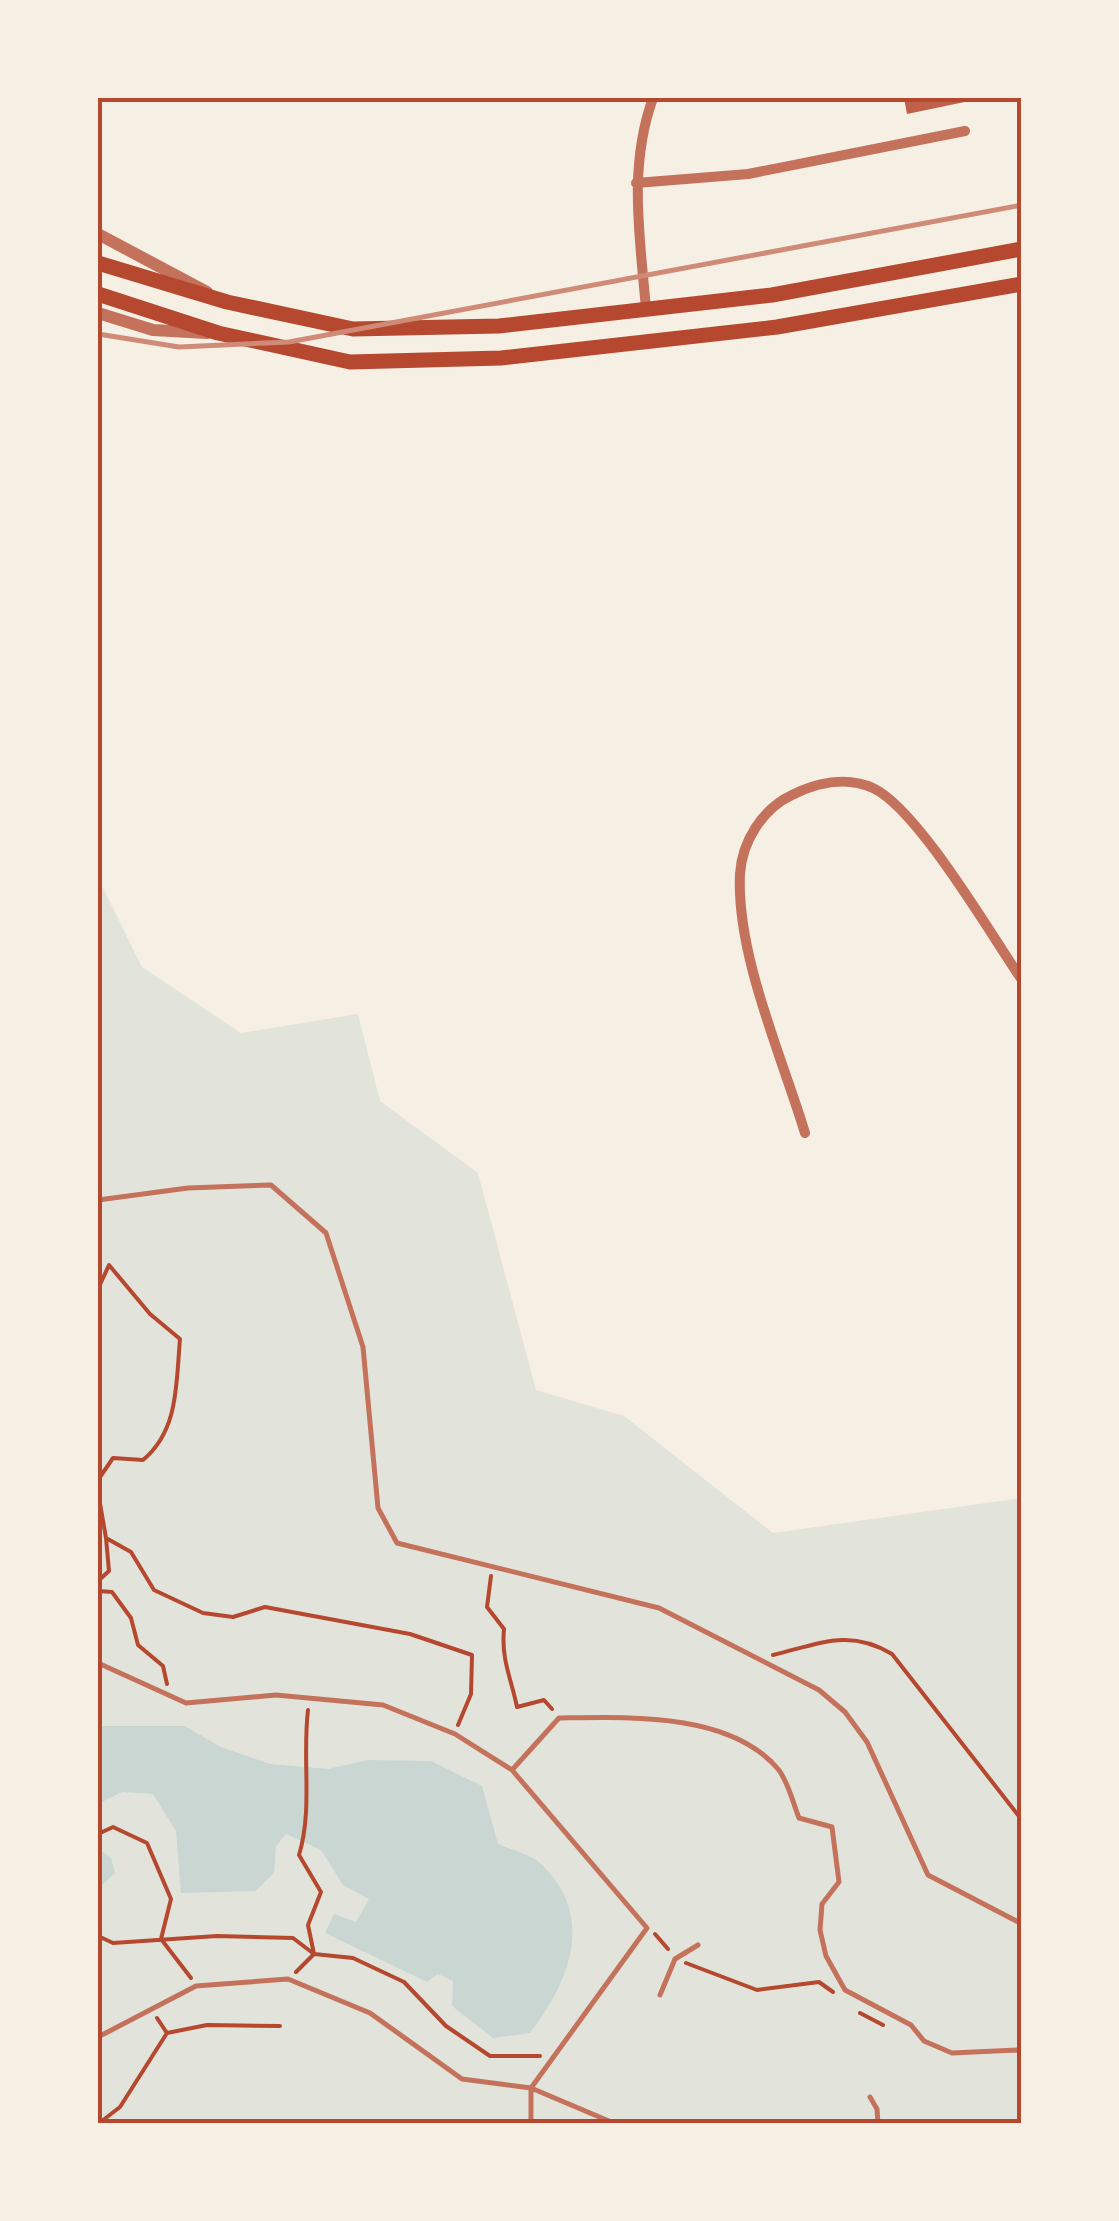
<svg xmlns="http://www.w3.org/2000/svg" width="1119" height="2221" font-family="Karla,sans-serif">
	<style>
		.green { fill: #e2e4dc }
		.water { fill: #c9d6d2 }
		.building { fill: #bf614a }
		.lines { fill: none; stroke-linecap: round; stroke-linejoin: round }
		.path { stroke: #b5482f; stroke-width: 4 }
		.service { stroke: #c5725c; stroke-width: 5 }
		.minor { stroke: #c5725c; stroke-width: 10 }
		.tertiary { stroke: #c5725c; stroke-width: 12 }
		.primary { stroke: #b5482f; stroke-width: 15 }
		.rail { stroke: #cf8b77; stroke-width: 5 }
		.neatline { fill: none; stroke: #b5482f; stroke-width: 4 }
	</style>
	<rect width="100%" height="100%" fill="#f6efe4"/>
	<path class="green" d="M98 878 142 967 241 1033 358 1014 380 1101 478 1173 536 1390 624 1416 773 1533 1021 1498V2123H98Z"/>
	<path class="water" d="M98 1726H185L221 1747 270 1764 328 1769 368 1760 431 1761 482 1786 498 1844C511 1850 531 1854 541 1864 596 1916 570 1981 530 2033L493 2038 452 2006 453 1981 438 1974 427 1982 325 1933 334 1914 356 1922 369 1899 343 1885 321 1850 286 1834 276 1846 274 1873 256 1891 181 1893 176 1831 153 1794 122 1792 98 1804Z
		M98 1848 111 1858 115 1873 98 1889Z"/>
	<path class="building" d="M904 98H978L979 99 907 114Z"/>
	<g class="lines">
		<path class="path" d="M98 1289 109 1265 150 1314 180 1339C176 1383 179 1430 143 1460L113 1458 98 1480
			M98 1492 106 1538 131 1552 154 1590 203 1613 233 1617 265 1607 410 1634 472 1655 471 1694 458 1725
			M491 1576 487 1607 504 1629C501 1659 511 1678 517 1707L544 1700 552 1709
			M98 1581 109 1571 106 1538
			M98 1591 112 1592 131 1618 138 1645 163 1666 167 1684
			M773 1655C819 1644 849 1628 892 1654L1022 1820
			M308 1710C302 1758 313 1809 299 1855L321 1892 308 1925 314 1954
			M98 1834 113 1827 147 1843 171 1899 161 1939 191 1978
			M655 1934 668 1949
			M98 1936 113 1943 217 1936 293 1938 314 1954 353 1958 404 1982 446 2026 490 2056H540
			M686 1963 757 1990 819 1982 833 1992
			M296 1972 314 1954
			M860 2013 883 2025
			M157 2018 167 2033 207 2025 280 2026
			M98 2124 120 2107 167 2033"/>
		<path class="service" d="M98 1200 188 1188 271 1185 326 1233 363 1347 378 1508 397 1543 659 1608 819 1690 845 1712 867 1742 928 1875 1022 1924
			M98 1663 186 1703 276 1695 383 1705 455 1734 512 1770 647 1928 531 2088V2124
			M512 1770 559 1718C627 1717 730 1712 778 1769 788 1781 793 1803 799 1818L832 1827 839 1882 822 1904 820 1930 826 1956 845 1990 911 2025 924 2041 952 2053 1017 2050 1022 2053
			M660 1995 675 1959 698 1945
			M98 2037 196 1986 288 1979 370 2013 462 2079 531 2088 616 2124
			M870 2097 877 2109 878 2124"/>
		<path class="minor" d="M636 183 748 174 965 131
			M646 309C640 237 628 167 653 98
			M805 1133C782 1057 736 954 740 874 742 842 762 809 792 795 816 783 846 776 873 788 918 809 991 935 1022 980"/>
		<path class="tertiary" d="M98 234 207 292
			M98 313 153 330 207 333"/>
		<path class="primary" d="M98 263 227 302 353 329 499 326 772 295 1022 249
			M98 294 218 333 350 362 501 358 777 327 1022 284"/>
		<path class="rail" d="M98 334 179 347 289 342 1022 205"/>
	</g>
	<rect width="1119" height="2221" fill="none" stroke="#f6efe4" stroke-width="200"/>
	<rect x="100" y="100" width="919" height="2021" class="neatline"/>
</svg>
